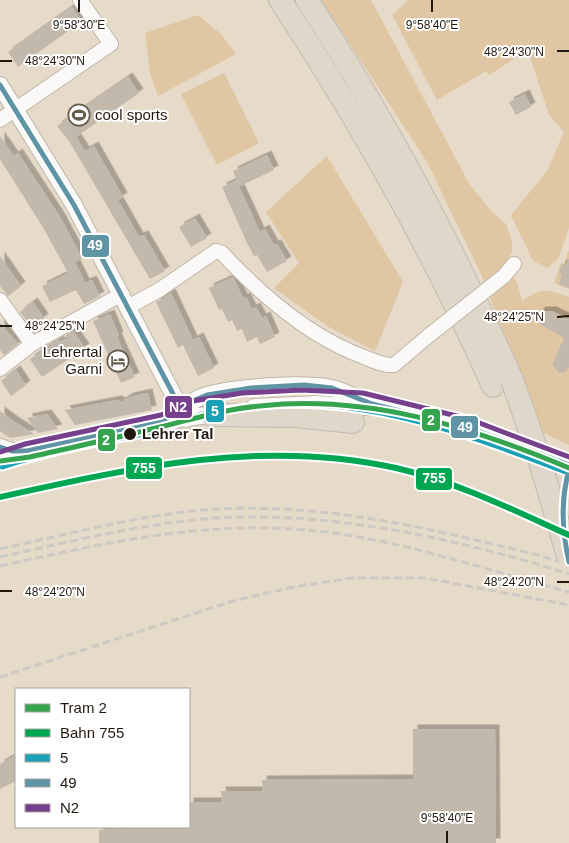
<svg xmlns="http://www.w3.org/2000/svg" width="569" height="843" font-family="Helvetica,sans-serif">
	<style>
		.green { fill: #e0c6a2 }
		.building { fill: #c2b8ab; filter: url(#shadow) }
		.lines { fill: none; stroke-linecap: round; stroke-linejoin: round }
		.minor-casing { stroke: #c0b7aa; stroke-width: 16 }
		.tertiary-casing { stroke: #c0b7aa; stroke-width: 18 }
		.trunk-casing { stroke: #c1bbb3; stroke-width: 24 }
		.minor { stroke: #fbf9f7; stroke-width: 14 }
		.tertiary { stroke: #fbf9f7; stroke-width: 16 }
		.trunk { stroke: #dfd7ca; stroke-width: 22 }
		.rail { stroke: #cdcac6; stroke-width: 3; stroke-dasharray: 8 4; stroke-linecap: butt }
		.minor-bridge-casing { stroke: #c0b7aa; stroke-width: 16; stroke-linecap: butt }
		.trunk-bridge-casing { stroke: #c1bbb3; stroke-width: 24; stroke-linecap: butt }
		.minor-bridge { stroke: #fbf9f7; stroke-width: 14 }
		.trunk-bridge { stroke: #dfd7ca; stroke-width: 22 }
		.bus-1-casing { stroke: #fff; stroke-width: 9 }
		.bus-2-casing { stroke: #fff; stroke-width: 9 }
		.bus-3-casing { stroke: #fff; stroke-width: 9 }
		.bus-1 { stroke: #1aa1b5; stroke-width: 5 }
		.bus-2 { stroke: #5f94a5; stroke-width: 5 }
		.bus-3 { stroke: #76408c; stroke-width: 5 }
		.rail-1-casing { stroke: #fff; stroke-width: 10 }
		.rail-1 { stroke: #00a651; stroke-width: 6 }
		.tram-1-casing { stroke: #fff; stroke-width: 9 }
		.tram-1 { stroke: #35a44e; stroke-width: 5 }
		.ticks { fill: none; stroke: #21190e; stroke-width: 2 }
		.stop-dot { fill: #21190e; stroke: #fff; stroke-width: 2 }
		.labels { text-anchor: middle; stroke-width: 4; stroke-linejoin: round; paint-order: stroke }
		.poi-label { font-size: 15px; fill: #21190e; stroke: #fff; text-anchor: start }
		.stop-label { font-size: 15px; font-weight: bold; fill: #21190e; stroke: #fff; text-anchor: start }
		.ticks-label { font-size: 12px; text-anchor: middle; fill: #21190e; stroke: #fff; stroke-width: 4; stroke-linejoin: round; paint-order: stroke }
		.line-badge { stroke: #fff; stroke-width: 2 }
		.badge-label { font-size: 14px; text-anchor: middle; font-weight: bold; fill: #fff }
	</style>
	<defs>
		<filter id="shadow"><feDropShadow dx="4.5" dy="-4.5" stdDeviation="0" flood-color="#0004"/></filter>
	</defs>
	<rect width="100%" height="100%" fill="#e6dac9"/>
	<path class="green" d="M321 0H371L470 185 493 213 506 224 512 241V252L503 266 517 282 522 301C542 287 547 289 569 297V319L552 311H541L538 315 541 325 564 338 552 364 559 373 565 372 569 367V445L543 433 480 272 427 162Z
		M409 0H569V228L558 259 548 268 533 261 511 215 547 171 564 132 549 115 528 50 489 75 486 71 437 100 392 15Z
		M198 15 221 34 236 54 158 96 150 73 145 33Z
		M224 73 259 143 217 165 181 94Z
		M327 156 403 282 375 351 327 326 274 288 299 263 266 212Z
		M569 250V289L554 283 561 263H564Z"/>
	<path class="building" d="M72 7 82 21 18 67 8 52Z
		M128 77 139 93 76 137 85 151 94 146 123 197 118 200 139 237 144 235 165 271 150 279 69 141 57 126Z
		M525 94 531 107 516 115 509 102Z
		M0 136 14 156 18 153 60 217 82 258 75 262 85 283 92 280 100 296 84 304 76 290 50 302 42 286 68 273 44 229 0 159Z
		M267 155 274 170 240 186 238 184 260 232 265 229 274 245 277 244 287 261 267 272 257 255 254 256 247 243 222 187 237 180 233 171Z
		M195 218 207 238 191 247 179 227Z
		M0 256 21 286 8 296 0 286Z
		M568 259H569V288L559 284 562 274 559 273 562 264 566 265Z
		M233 277 243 298 246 297 252 309 256 307 262 318 266 316 275 337 260 344 257 337 247 342 242 329 237 331 232 320 228 322 222 309 219 310 209 288Z
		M171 293 193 340 199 337 214 368 198 376 183 345 178 348 156 302Z
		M33 302 44 318 32 327 20 312Z
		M541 311H552L569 319V367L565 372 559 373 552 364 564 338 541 325 538 315Z
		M110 314 119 336 117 337 135 377 121 383 93 321Z
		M0 323 18 344 4 355 0 350Z
		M73 331 85 348 42 377 30 359 59 340 60 342 67 338 66 335Z
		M16 370 26 385 11 396 1 381Z
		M148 393 152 410 75 425 65 410 117 400 121 402 129 397Z
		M0 411 15 422 34 434 10 438 0 431Z
		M47 414 58 429 38 433 27 418Z
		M413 729H495L496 843H99V830L111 829V827H124L125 829 189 827V802H222L221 791H263L262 780 413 779Z
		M16 755V781L0 789V764Z"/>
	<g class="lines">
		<g class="minor-casing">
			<path id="minor" d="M0 120 111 44 80 0
				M504 276 514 264
				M0 300 32 344
				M128 307 159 290 216 251 222 253C262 296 309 337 364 357 374 361 384 366 394 365L427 337
				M0 369 32 344 122 294"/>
		</g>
		<g class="tertiary-casing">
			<path id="tertiary" d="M0 85 74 205 186 419
				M254 407 316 404 367 407
				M163 422C179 415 190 399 207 395 236 387 302 382 332 388 348 392 362 402 378 405 444 420 507 437 569 465
				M0 447 12 451H27L172 420 222 413"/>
		</g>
		<g class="trunk-casing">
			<path id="trunk" d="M280 0C361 123 433 251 493 386
				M307 0C386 121 454 248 512 380
				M212 415 296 416 353 422
				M564 529 563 493 569 470"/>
		</g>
		<use href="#minor" class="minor"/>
		<use href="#tertiary" class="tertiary"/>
		<use href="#trunk" class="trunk"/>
		<path class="rail" d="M0 549C64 535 128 518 193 511 286 502 377 517 467 538 501 546 536 553 569 565
			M0 557C64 543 128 527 193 520 313 507 454 537 569 574
			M0 566C109 542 213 518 326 532 407 542 490 571 569 592
			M0 677 233 601 294 587 351 578H425L569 605"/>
		<g class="minor-bridge-casing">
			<path id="minor-bridge" d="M427 337 504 276"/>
		</g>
		<g class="trunk-bridge-casing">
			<path id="trunk-bridge" d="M512 380 535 445 568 556"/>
		</g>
		<use href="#minor-bridge" class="minor-bridge"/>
		<use href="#trunk-bridge" class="trunk-bridge"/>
		<g class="bus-1-casing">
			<path id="bus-1" d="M2 467C51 451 103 442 153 432 168 428 181 420 195 416 209 411 226 410 240 408 355 391 461 432 566 472"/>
		</g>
		<g class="bus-2-casing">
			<path id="bus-2" d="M0 85 74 205 182 411
				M0 447 12 451H27L163 422 195 400 207 395 251 388 304 385 332 388 372 404 475 430 569 465
				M569 470C560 501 562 531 569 562"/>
		</g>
		<g class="bus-3-casing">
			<path id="bus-3" d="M0 452 25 444 161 415 193 401 242 393 301 390 363 393 469 419 569 457"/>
		</g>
		<use href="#bus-1" class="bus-1"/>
		<use href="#bus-2" class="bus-2"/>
		<use href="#bus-3" class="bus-3"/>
		<g class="rail-1-casing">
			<path id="rail-1" d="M0 497C131 468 262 438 396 468 457 482 513 510 569 535"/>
		</g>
		<use href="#rail-1" class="rail-1"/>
		<g class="tram-1-casing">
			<path id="tram-1" d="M0 461 30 457C73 447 116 438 160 427 193 419 226 409 260 406 368 394 471 427 569 468"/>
		</g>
		<use href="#tram-1" class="tram-1"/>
	</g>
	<path class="ticks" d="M79 0V12M432 0V12M557 51H569M0 61H12M557 317 569 316M0 326H12M557 582H569M0 591H12M447 831V843"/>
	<defs>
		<g id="stadium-ring" transform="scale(1.125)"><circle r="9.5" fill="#fff" stroke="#665d4f" stroke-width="1.5"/><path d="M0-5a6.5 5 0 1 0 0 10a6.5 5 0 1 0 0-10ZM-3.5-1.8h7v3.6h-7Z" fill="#665d4f"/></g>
		<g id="hotel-ring" transform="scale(1.125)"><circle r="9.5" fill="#fff" stroke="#665d4f" stroke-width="1.5"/><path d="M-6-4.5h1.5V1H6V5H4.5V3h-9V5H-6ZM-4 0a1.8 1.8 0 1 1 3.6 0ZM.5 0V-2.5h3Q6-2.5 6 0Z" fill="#665d4f"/></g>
	</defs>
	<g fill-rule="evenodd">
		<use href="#stadium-ring" x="79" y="115"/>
		<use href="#hotel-ring" x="118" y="361"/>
	</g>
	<circle class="stop-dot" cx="130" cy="434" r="7"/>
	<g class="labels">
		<g class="poi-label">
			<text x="95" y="120">cool sports</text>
			<text x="102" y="357" text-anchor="end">Lehrertal<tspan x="102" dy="17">Garni</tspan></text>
		</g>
		<g class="stop-label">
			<text x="142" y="439">Lehrer Tal</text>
		</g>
	</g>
	<g class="ticks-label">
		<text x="79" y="29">9°58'30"E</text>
		<text x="432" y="29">9°58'40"E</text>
		<text x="514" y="56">48°24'30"N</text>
		<text x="55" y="65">48°24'30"N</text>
		<text x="514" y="321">48°24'25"N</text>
		<text x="55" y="330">48°24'25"N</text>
		<text x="514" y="586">48°24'20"N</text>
		<text x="55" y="596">48°24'20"N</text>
		<text x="447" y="822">9°58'40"E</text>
	</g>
	<g class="line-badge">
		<rect x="81" y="234" width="29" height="24" rx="5" fill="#5f94a5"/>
		<rect x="164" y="395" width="29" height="24" rx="5" fill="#76408c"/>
		<rect x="205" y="399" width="20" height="24" rx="5" fill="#1aa1b5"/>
		<rect x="421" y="408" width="20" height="24" rx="5" fill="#35a44e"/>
		<rect x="450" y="415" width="29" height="24" rx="5" fill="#5f94a5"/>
		<rect x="97" y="428" width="19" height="24" rx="5" fill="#35a44e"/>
		<rect x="125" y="456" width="38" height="24" rx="5" fill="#00a651"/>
		<rect x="415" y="467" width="38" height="24" rx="5" fill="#00a651"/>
	</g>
	<g class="badge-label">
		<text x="95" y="250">49</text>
		<text x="178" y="412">N2</text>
		<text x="215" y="416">5</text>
		<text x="431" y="425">2</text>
		<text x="465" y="432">49</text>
		<text x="106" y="445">2</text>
		<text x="144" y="473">755</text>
		<text x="434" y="483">755</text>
	</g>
	<rect x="15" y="688" width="175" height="140" fill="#ffffff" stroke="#a6a39f"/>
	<rect x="25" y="704" width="25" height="8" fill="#35a44e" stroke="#a6a39f"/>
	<text x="60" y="713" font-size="15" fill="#21190e">Tram 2</text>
	<rect x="25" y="729" width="25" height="8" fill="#00a651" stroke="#a6a39f"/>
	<text x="60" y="738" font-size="15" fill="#21190e">Bahn 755</text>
	<rect x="25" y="754" width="25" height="8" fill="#1aa1b5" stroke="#a6a39f"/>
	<text x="60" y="763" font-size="15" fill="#21190e">5</text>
	<rect x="25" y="779" width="25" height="8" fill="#5f94a5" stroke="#a6a39f"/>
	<text x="60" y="788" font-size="15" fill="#21190e">49</text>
	<rect x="25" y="804" width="25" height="8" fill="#76408c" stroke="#a6a39f"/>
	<text x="60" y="813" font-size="15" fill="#21190e">N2</text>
</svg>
